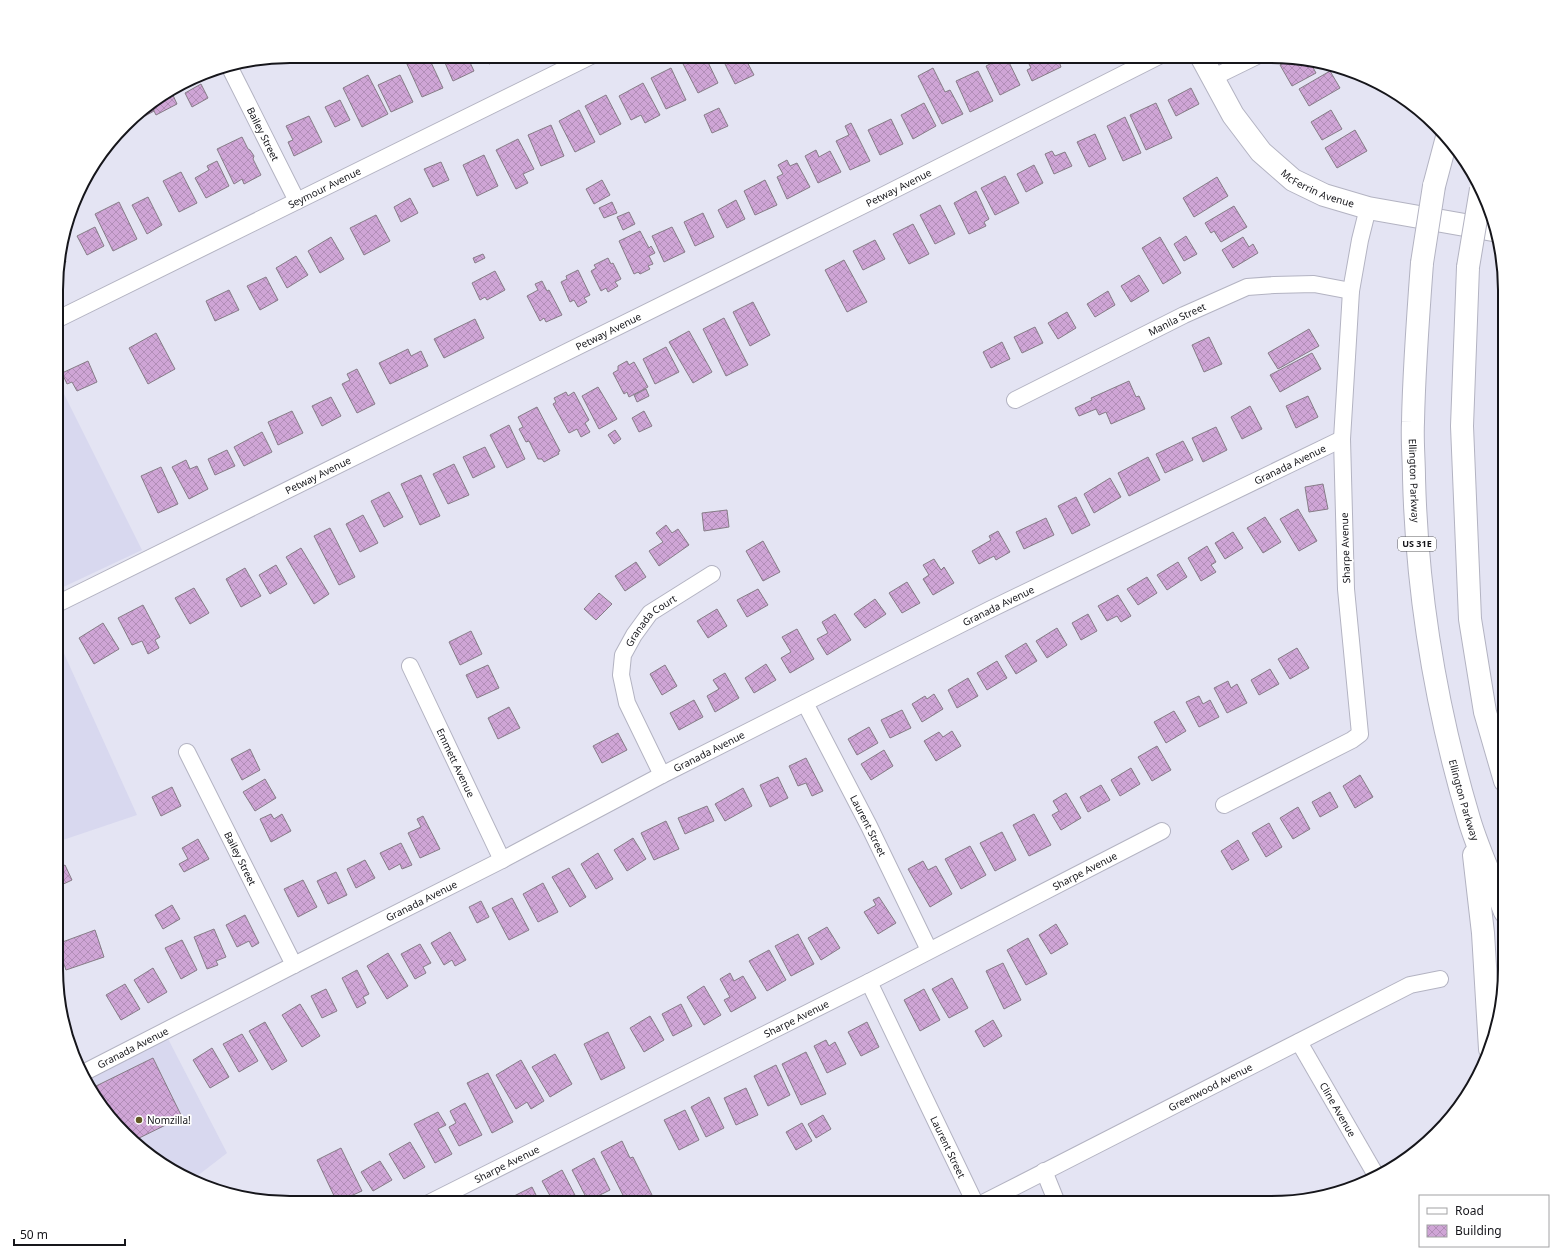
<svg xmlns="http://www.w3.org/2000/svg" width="1561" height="1259" font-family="'Noto Sans',sans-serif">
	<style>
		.built { fill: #d8d8ef }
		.building { fill: url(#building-cross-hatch); stroke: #867c87 }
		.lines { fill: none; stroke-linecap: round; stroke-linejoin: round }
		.street-casing { stroke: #b3b3c2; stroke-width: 18 }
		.secondary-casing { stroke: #b3b3c2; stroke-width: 24 }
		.highway-casing { stroke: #b3b3c2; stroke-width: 24 }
		.street { stroke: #fff; stroke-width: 16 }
		.secondary { stroke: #fff; stroke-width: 22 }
		.highway { stroke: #fff; stroke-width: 22 }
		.highway-bridge-casing { stroke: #b3b3c2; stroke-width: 24; stroke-linecap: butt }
		.highway-bridge { stroke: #fff; stroke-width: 22 }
		.poi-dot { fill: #615723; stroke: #fff; stroke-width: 1.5 }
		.labels { text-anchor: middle; stroke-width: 3.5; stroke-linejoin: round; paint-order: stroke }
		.shield { fill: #fff; stroke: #5c5c5f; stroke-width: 1 }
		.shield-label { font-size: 9px; font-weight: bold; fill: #16161b }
		.street-label { font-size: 10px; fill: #16161b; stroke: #fff }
		.poi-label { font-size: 10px; fill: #16161b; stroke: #fff; text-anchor: start }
		.rim { fill: none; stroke: #16161b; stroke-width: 2 }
	</style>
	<defs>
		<pattern id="building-cross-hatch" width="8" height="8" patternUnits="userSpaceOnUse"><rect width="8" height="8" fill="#cfa5d6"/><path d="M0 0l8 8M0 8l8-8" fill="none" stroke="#b18db7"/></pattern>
	</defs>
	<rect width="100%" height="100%" fill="#e4e4f3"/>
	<path class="built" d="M58 382 142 550 57 590Z
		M57 638 137 815 57 842Z
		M164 1031 227 1153 192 1180 135 1145 81 1074Z"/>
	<path class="building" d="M419 56H428L443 88 422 97 406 62Z
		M442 56H467L474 71 453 81Z
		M485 56H506L489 64Z
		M688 56H705L718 83 698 93 681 60Z
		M721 56H744L754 75 735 84Z
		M1006 56 1020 85 1000 95 986 66Z
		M1025 56H1057L1061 67 1032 81 1027 70 1031 68Z
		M1293 58 1310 62 1316 73 1292 86 1280 65Z
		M671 68 686 100 666 109 651 78Z
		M933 68 945 92 950 90 963 114 942 124 918 76Z
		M978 71 993 101 970 112 956 81Z
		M1330 71 1340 88 1309 106 1299 89Z
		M368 75 388 114 362 127 343 88Z
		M400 75 413 102 391 112 378 85Z
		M643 83 660 115 645 123 641 115 631 120 619 96Z
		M201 84 208 98 192 107 185 93Z
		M1191 88 1199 104 1176 116 1168 100Z
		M172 93 177 104 156 115 151 105Z
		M606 95 621 124 600 135 585 106Z
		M340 100 350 120 335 127 325 107Z
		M924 103 936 126 913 139 901 115Z
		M1156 103 1172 138 1146 150 1130 115Z
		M150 105 154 111 145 116 142 110Z
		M719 108 728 126 712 133 704 115Z
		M579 110 595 142 575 152 559 121Z
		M1331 110 1342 129 1322 140 1311 122Z
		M309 116 322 142 294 156 288 142 293 140 286 126Z
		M1125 117 1141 153 1123 161 1107 126Z
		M891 119 903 144 880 155 868 130Z
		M851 123 870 161 850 170 836 141 849 135 845 126Z
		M551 125 564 156 541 166 528 135Z
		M1355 130 1367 151 1337 168 1325 148Z
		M1095 134 1106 159 1089 167 1077 142Z
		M242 137 248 149 250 150 254 156 253 159 261 175 244 184 242 179 234 184 217 149Z
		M518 139 534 169 523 174 528 183 516 189 496 150Z
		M816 150 819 157 830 151 841 172 818 183 805 156Z
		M1052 151 1055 156 1065 152 1072 166 1054 174 1045 154Z
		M484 155 498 186 477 196 463 165Z
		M787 160 790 166 797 163 810 187 787 199 777 177 783 174 778 165Z
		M217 161 229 186 206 198 195 178 209 170 207 166Z
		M441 162 449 180 433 187 424 169Z
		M1034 165 1043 183 1026 192 1017 174Z
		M181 172 197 203 179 212 163 181Z
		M1005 176 1019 203 995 215 981 188Z
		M1217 177 1228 196 1194 217 1183 198Z
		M602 180 610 195 594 204 586 189Z
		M765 180 777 205 755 215 744 191Z
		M976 191 989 219 984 222 986 226 969 234 954 203Z
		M148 197 162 225 147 234 132 205Z
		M410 198 418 213 401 222 394 207Z
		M736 200 745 219 727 228 718 210Z
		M119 202 137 239 113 251 95 214Z
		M612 202 617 213 604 218 599 208Z
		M940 205 955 234 935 244 920 215Z
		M1234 206 1247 227 1221 242 1214 231 1211 233 1205 223Z
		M629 212 635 224 623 230 617 217Z
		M703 213 714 237 695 246 684 222Z
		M376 215 390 241 364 255 350 228Z
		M913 224 929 254 909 264 893 234Z
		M95 227 104 246 87 255 77 236Z
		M672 227 685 252 664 262 652 236Z
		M640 231 649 248 651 246 655 253 649 256 653 264 648 266 650 269 640 274 638 272 634 274 619 241Z
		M1186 236 1197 254 1184 261 1174 244Z
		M331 237 344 259 320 273 308 251Z
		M1160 237 1181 273 1163 284 1142 248Z
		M1243 237 1249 247 1253 244 1258 253 1233 268 1222 250Z
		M875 240 885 259 863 270 853 251Z
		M61 250 66 262 58 266V259Z
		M483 254 485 258 475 263 473 258Z
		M296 256 308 275 287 288 276 268Z
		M608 258 611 264 613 263 621 279 615 282 618 286 608 292 606 288 601 291 591 271 596 268 594 265Z
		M844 260 867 302 847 312 825 270Z
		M578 270 590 295 584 298 587 302 578 307 574 300 570 302 561 282 567 279 566 276Z
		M495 271 505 290 487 300 485 297 480 300 472 283Z
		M1139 275 1149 291 1131 302 1121 286Z
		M266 277 278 300 260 310 247 286Z
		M542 281 547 291 549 290 562 315 546 322 544 318 540 321 527 296 538 290 535 284Z
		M229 290 239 310 215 321 206 301Z
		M1108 291 1115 305 1095 317 1087 304Z
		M753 302 770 335 750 346 733 312Z
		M1067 312 1076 328 1058 339 1048 323Z
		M724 318 748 365 726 376 703 329Z
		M475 319 484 338 444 358 434 339Z
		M1035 327 1043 343 1022 353 1014 337Z
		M1309 329 1319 346 1278 369 1268 353Z
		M689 331 712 372 693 383 669 342Z
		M156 333 175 369 148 384 129 348Z
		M1209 337 1222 364 1204 372 1192 345Z
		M1002 342 1010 359 991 368 983 352Z
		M666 347 679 372 655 384 643 359Z
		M408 349 411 356 421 351 428 366 390 384 379 363Z
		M1312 353 1321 369 1280 392 1270 375Z
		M88 361 97 382 77 391 72 382 67 384 62 373Z
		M627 361 629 365 634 362 648 387 629 397 627 392 624 394 613 373 618 370V366Z
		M357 369 375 404 357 413 342 384 350 380 347 374Z
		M1129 381 1136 397 1139 396 1145 409 1111 424 1106 412 1099 415 1096 409 1079 416 1075 408 1092 400 1091 398Z
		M598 387 617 419 599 429 582 396Z
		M646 389 649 396 637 402 634 395Z
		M566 392 568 396 574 392 589 420 585 423 590 432 581 437 577 429 569 433 553 404 556 402 554 398Z
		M1308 396 1318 417 1296 428 1286 406Z
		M331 397 341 416 322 426 312 406Z
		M1250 406 1262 429 1242 439 1231 417Z
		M537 407 560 451 558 452 559 454 544 462 542 459H538L529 441 526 442 519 429 523 427 518 417Z
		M292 411 303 433 278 445 268 422Z
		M644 411 652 426 639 432 632 418Z
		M509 425 525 459 507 468 490 435Z
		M1216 427 1227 450 1203 462 1192 438Z
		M615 430 621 439 614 444 608 435Z
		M262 432 272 452 244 466 234 447Z
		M1183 441 1193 460 1165 473 1156 454Z
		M485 447 495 467 473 478 463 457Z
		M227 450 235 466 215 475 208 459Z
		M1148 457 1160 480 1129 496 1118 473Z
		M186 460 190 469 197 466 208 489 189 499 172 467Z
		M454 464 469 495 448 504 433 474Z
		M161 467 178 504 158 513 141 476Z
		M421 475 440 516 420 525 401 484Z
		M1110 478 1121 497 1094 513 1084 494Z
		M1323 484 1328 509 1309 512 1305 487Z
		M389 492 403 517 384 527 371 501Z
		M1076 497 1090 525 1072 534 1058 506Z
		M1298 509 1317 541 1299 551 1280 519Z
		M727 510 729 527 704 531 702 513Z
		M363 515 378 543 360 552 346 524Z
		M1265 517 1281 542 1263 553 1247 528Z
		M1046 518 1054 535 1024 549 1016 532Z
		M666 525 672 533 678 529 689 545 659 566 649 551 663 542 656 533Z
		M330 528 355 577 339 585 314 536Z
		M998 531 1010 552 996 560 994 556 979 564 972 551 991 540 989 536Z
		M1233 532 1243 548 1225 559 1215 543Z
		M763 541 780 572 763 581 746 551Z
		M1207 546 1216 562 1211 565 1216 572 1201 581 1188 558Z
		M301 548 329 594 314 604 286 557Z
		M934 559 941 570 944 567 954 583 933 595 923 579 929 575 923 565Z
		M636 562 646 577 625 591 615 576Z
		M1178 562 1187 577 1167 590 1157 575Z
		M276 565 287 584 270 594 259 575Z
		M245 568 261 596 241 607 226 579Z
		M1147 577 1157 593 1138 605 1127 589Z
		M907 582 920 603 902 613 889 593Z
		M194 588 209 613 190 624 175 598Z
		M758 589 768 605 747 617 737 600Z
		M599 593 612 604 596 620 584 609Z
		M1118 595 1131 616 1121 622 1117 616 1107 621 1098 606Z
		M875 599 886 614 865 628 854 614Z
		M143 605 160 637 155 640 159 648 148 654 142 641 132 645 118 618Z
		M717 609 727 626 708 638 697 621Z
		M835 614 851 640 827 655 817 639 828 633 822 622Z
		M1088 614 1097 631 1081 640 1072 623Z
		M103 623 119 649 94 664 79 638Z
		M1057 628 1067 645 1047 658 1036 641Z
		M797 629 814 659 790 673 781 658 791 652 782 637Z
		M471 631 482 654 460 665 449 642Z
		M1026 643 1037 661 1016 674 1005 656Z
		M1297 648 1309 668 1290 679 1278 659Z
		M997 661 1007 678 987 690 977 673Z
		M766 664 776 680 754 693 745 678Z
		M488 665 499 688 477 698 466 675Z
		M665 665 677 686 662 695 650 674Z
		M1270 669 1279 684 1259 695 1251 680Z
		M725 673 739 698 715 712 707 696 719 689 713 680Z
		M968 678 978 696 957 708 948 690Z
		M1228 681 1231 688 1237 684 1247 703 1227 713 1214 688Z
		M934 694 943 709 922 722 912 704 925 696 927 699Z
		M1199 696 1203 704 1210 700 1219 717 1199 727 1186 702Z
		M694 700 703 717 679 730 670 713Z
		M509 707 520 728 498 739 488 718Z
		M902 710 911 728 890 738 881 720Z
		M1174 711 1186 731 1166 743 1154 722Z
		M869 727 878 743 857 755 848 739Z
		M952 731 961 746 936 761 924 741 939 732 943 737Z
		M618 733 627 750 602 763 593 746Z
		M1157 746 1171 770 1152 781 1138 757Z
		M250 749 260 770 242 780 231 759Z
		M884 750 893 766 871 780 861 764Z
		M806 758 823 791 812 796 806 783 798 786 789 766Z
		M1131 768 1140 784 1120 796 1111 780Z
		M1360 775 1373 797 1355 808 1343 786Z
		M778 777 788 798 770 807 760 785Z
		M265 779 276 798 255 811 243 792Z
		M1101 785 1110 800 1088 812 1080 797Z
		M172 787 181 806 161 816 152 797Z
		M743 788 752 806 725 821 715 804Z
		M1330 792 1338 807 1320 817 1312 802Z
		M1066 793 1081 818 1061 830 1052 815 1059 811 1053 801Z
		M707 806 714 821 685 834 678 818Z
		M1298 807 1310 829 1293 839 1280 818Z
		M271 814 274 819 282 814 291 831 271 842 260 819Z
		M1034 814 1051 845 1029 856 1013 825Z
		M423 816 440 849 420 858 408 833 421 827 417 819Z
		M666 821 679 849 654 860 641 833Z
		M1269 823 1282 847 1266 857 1252 833Z
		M1002 832 1016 860 995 871 980 843Z
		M633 838 646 859 627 871 614 850Z
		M198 839 209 859 184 872 179 864 188 859 182 848Z
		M1238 840 1249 860 1232 870 1221 851Z
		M401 843 412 865 402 869 400 864 389 870 380 853Z
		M970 846 986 875 961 889 945 859Z
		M598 853 613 879 596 889 581 864Z
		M365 860 375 878 356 888 347 869Z
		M923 861 928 870 936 866 952 894 930 907 908 869Z
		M65 865 72 880 57 887V869Z
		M569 868 586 897 570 907 552 877Z
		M336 872 347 895 328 904 317 881Z
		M303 880 317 907 298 917 284 889Z
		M543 883 558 912 538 922 523 894Z
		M879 897 896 923 878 934 864 912 876 905 873 900Z
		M512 898 529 930 509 940 492 908Z
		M481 901 489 917 477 923 469 907Z
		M172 905 180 919 163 929 155 915Z
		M245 915 259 943 252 947 249 941 237 947 226 925Z
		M1056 924 1068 944 1051 954 1039 935Z
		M827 927 840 948 821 960 808 938Z
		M214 929 226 957 216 961 218 965 207 969 194 937Z
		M95 930 104 957 66 970 57 944Z
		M450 932 466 960 455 966 452 960 444 965 431 943Z
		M798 934 814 964 791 976 775 946Z
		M1028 938 1047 974 1026 985 1007 950Z
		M182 940 197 970 181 979 165 948Z
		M420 944 431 963 423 967 426 973 415 979 401 954Z
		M769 950 786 980 767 991 749 961Z
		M388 953 408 986 387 999 367 966Z
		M1003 963 1021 1000 1004 1009 986 971Z
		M153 968 167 992 148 1003 134 980Z
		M357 970 369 994 363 997 366 1003 357 1008 342 978Z
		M730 973 734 981 743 976 756 998 731 1012 724 1000 730 997 720 979Z
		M952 978 968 1008 949 1018 932 989Z
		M125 984 140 1009 121 1020 106 995Z
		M704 986 721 1015 704 1025 687 997Z
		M326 989 337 1011 322 1018 311 996Z
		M924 989 940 1020 920 1031 904 1000Z
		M300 1004 320 1036 302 1047 282 1015Z
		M681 1004 692 1026 673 1036 662 1014Z
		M650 1016 664 1040 644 1052 630 1028Z
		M993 1020 1002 1036 984 1047 975 1031Z
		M265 1022 287 1061 272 1070 249 1031Z
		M867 1022 879 1047 861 1056 848 1032Z
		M608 1032 625 1068 601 1080 584 1044Z
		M242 1034 258 1061 239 1072 223 1044Z
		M826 1040 829 1046 835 1042 846 1064 827 1073 814 1046Z
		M212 1048 229 1077 210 1088 193 1060Z
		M806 1052 826 1094 801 1105 782 1064Z
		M555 1054 572 1084 550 1097 532 1067Z
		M153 1058 182 1117 133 1141 92 1088Z
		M521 1060 544 1101 531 1109 527 1102 516 1109 496 1075Z
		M776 1065 790 1095 768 1106 754 1076Z
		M488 1073 513 1122 492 1133 467 1083Z
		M746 1088 758 1115 736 1125 724 1098Z
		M709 1097 724 1128 706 1137 691 1107Z
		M465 1103 482 1135 459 1146 449 1127 456 1123 450 1111Z
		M685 1110 699 1140 679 1150 664 1120Z
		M438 1112 446 1125 438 1129 452 1154 435 1163 414 1124Z
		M823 1115 831 1129 816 1138 808 1124Z
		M802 1123 812 1141 796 1150 786 1132Z
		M622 1141 630 1158 633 1157 656 1203H627L601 1152Z
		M410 1142 425 1167 404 1179 389 1154Z
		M341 1148 362 1191 337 1202 317 1160Z
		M594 1158 610 1190 588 1201 572 1170Z
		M380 1161 392 1180 373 1191 361 1172Z
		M562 1170 578 1201 574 1203H554L542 1181Z
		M532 1187 540 1203H515L512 1197Z"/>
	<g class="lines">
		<g class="street-casing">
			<g id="street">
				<path id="s1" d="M229 66 297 201"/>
				<path d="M1212 78 1257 56"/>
				<path id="s2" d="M58 319 591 56"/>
				<path id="s3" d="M1015 400 1184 315 1247 287 1274 285 1314 284 1351 291"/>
				<path id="s4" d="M57 604 876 199 1159 56"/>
				<path id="s5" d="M410 666 502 860"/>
				<path id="s6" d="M805 703 869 826 929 950"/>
				<path id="s7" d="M187 752 294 965"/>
				<path id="s8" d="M662 775 627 703 621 675 623 655 634 635 650 613 712 574"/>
				<path d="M1224 805 1352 740 1360 734 1346 589 1342 439 1351 291 1360 240 1368 208"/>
				<path id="s9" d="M869 982 975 1203"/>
				<path id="s10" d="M1299 1042 1377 1177"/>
				<path id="s11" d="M81 1074 294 965 502 860 662 775 991 609 1342 439"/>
				<path d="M1044 1171 1057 1203"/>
				<path id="s12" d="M429 1203 869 982 1162 831"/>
				<path id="s13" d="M983 1203 1410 985 1440 979"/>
			</g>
		</g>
		<g class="secondary-casing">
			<g id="secondary">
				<path id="s14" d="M1201 56 1233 115 1261 152 1293 180 1324 195 1368 208 1493 230"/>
			</g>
		</g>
		<g class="highway-casing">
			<g id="highway">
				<path d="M1434 186 1447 137"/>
				<path id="s15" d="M1422 263C1418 316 1414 369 1413 422 1412 441 1414 460 1414 478 1417 594 1436 708 1469 819 1478 850 1493 881 1505 912"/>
				<path d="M1468 267 1462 426 1470 619 1485 712 1505 781"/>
				<path d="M1474 855 1483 933 1490 1049"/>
			</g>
		</g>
		<use href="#street" class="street"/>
		<use href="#secondary" class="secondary"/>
		<use href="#highway" class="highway"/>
		<g class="highway-bridge-casing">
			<path id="highway-bridge" d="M1422 263 1434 186
				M1468 267 1481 189"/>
		</g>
		<use href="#highway-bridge" class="highway-bridge"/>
	</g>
	<circle class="poi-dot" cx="139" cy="1120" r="4"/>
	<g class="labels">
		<rect class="shield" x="1398" y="537" width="38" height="14" rx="3"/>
		<g class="shield-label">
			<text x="1417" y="547">US 31E</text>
		</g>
		<g class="street-label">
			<text dy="4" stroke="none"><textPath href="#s1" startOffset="76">Bailey Street</textPath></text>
			<text dy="4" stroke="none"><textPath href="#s14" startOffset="182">McFerrin Avenue</textPath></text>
			<text dy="4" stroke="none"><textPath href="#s2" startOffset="297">Seymour Avenue</textPath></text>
			<text dy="4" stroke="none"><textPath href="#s4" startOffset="939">Petway Avenue</textPath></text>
			<text dy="4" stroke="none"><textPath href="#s3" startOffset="181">Manila Street</textPath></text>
			<text dy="4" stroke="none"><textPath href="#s4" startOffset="615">Petway Avenue</textPath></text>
			<text dy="4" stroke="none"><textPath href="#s11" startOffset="1354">Granada Avenue</textPath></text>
			<text dy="4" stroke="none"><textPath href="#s4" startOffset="291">Petway Avenue</textPath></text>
			<text dy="4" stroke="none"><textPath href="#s15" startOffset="218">Ellington Parkway</textPath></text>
			<text transform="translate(1345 548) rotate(-92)" y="4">Sharpe Avenue</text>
			<text dy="4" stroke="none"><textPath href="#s11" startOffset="1030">Granada Avenue</textPath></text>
			<text dy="4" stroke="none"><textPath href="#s8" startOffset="174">Granada Court</textPath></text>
			<text dy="4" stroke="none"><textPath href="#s11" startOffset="706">Granada Avenue</textPath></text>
			<text dy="4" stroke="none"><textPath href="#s5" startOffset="107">Emmett Avenue</textPath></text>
			<text dy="4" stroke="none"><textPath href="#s15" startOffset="542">Ellington Parkway</textPath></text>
			<text dy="4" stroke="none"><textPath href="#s6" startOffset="138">Laurent Street</textPath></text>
			<text dy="4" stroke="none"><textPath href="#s7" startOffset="119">Bailey Street</textPath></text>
			<text dy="4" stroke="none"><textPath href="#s12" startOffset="735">Sharpe Avenue</textPath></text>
			<text dy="4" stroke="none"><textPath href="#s11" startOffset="382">Granada Avenue</textPath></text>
			<text dy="4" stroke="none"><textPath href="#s12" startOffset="411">Sharpe Avenue</textPath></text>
			<text dy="4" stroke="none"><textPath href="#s11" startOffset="58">Granada Avenue</textPath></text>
			<text dy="4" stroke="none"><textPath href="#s13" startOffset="255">Greenwood Avenue</textPath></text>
			<text dy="4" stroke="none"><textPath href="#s10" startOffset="78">Cline Avenue</textPath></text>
			<text dy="4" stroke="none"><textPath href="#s9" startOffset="183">Laurent Street</textPath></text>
			<text dy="4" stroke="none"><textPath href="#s12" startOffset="87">Sharpe Avenue</textPath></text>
		</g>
		<g class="poi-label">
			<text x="147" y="1124">Nomzilla!</text>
		</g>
	</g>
	<path d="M0 0H1561V1259H0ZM290 63H1271A227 227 0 0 1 1498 290V969A227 227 0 0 1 1271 1196H290A227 227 0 0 1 63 969V290A227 227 0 0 1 290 63Z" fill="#fff" fill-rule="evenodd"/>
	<path class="rim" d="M290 63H1271A227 227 0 0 1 1498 290V969A227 227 0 0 1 1271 1196H290A227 227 0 0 1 63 969V290A227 227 0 0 1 290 63Z"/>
	<rect x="1419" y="1195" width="130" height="52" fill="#ffffff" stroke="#a2a2a4"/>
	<rect x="1427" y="1208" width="20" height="6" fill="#ffffff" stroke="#a2a2a4"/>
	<text x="1455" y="1215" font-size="12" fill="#16161b">Road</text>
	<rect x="1427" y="1225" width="20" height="12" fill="url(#building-cross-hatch)" stroke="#a2a2a4"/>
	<text x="1455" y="1235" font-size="12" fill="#16161b">Building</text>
	<path d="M14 1239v6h111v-6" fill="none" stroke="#16161b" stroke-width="2"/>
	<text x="20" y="1239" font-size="12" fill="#16161b" stroke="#ffffff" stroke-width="3" paint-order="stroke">50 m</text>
</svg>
